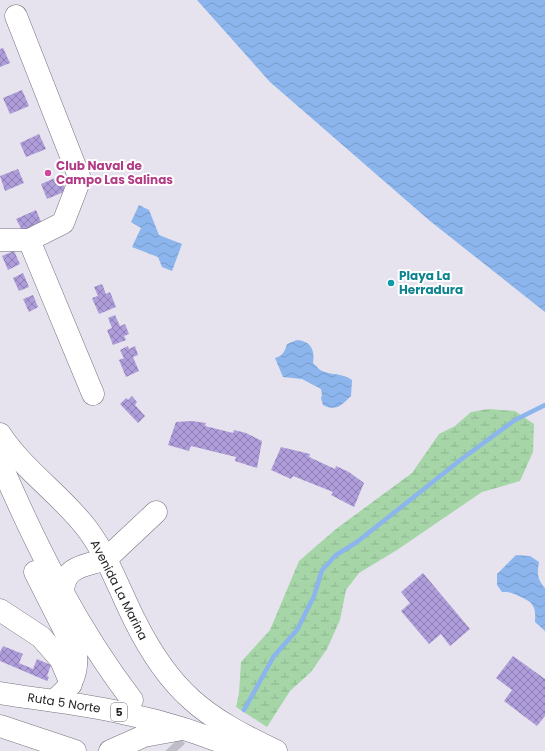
<svg xmlns="http://www.w3.org/2000/svg" width="545" height="751" font-family="Poppins,sans-serif">
	<style>
		.wetland { fill: url(#wetland-marsh) }
		.water { fill: url(#water-waves) }
		.lines { fill: none; stroke-linecap: round; stroke-linejoin: round }
		.stream { stroke: #8bb5ec; stroke-width: 4.5 }
		.building { fill: url(#building-cross-hatch) }
		.highway-tunnel { stroke: #bfbdc7; stroke-width: 22; stroke-dasharray: 22 11; stroke-linecap: butt }
		.minor-casing { stroke: #76737e; stroke-width: 23 }
		.major-casing { stroke: #76737e; stroke-width: 23 }
		.highway-casing { stroke: #76737e; stroke-width: 23 }
		.minor { stroke: #fff; stroke-width: 22 }
		.major { stroke: #fff; stroke-width: 22 }
		.highway { stroke: #fff; stroke-width: 22 }
		.hotel-dot { fill: #d1479c; stroke: #fff; stroke-width: 1.5 }
		.culture-dot { fill: #0f9aa8; stroke: #fff; stroke-width: 1.5 }
		.labels { text-anchor: middle; stroke-width: 4; stroke-linejoin: round; paint-order: stroke }
		.shield { fill: #fff; stroke: #666568; stroke-width: 1 }
		.shield-label { font-size: 11px; font-weight: bold; fill: #242327 }
		.hotel-label { font-size: 12px; font-weight: bold; fill: #b23c85; stroke: #fff; text-anchor: start }
		.culture-label { font-size: 12px; font-weight: bold; fill: #0d838f; stroke: #fff; text-anchor: start }
		.street-label { font-size: 12px; fill: #242327; stroke: #fff }
	</style>
	<defs>
		<pattern id="wetland-marsh" width="20" height="14" patternUnits="userSpaceOnUse"><rect width="20" height="14" fill="#a6d5a7"/><path d="M1 5h8M5 5V1M11 12h8M15 12V8" fill="none" stroke="#8fb790"/></pattern>
		<pattern id="water-waves" width="16" height="10" patternUnits="userSpaceOnUse"><rect width="16" height="10" fill="#8bb5ec"/><path d="M0 5q4-4 8 0t8 0" fill="none" stroke="#789bca"/></pattern>
		<pattern id="building-cross-hatch" width="8" height="8" patternUnits="userSpaceOnUse"><rect width="8" height="8" fill="#af9cda"/><path d="M0 0l8 8M0 8l8-8" fill="none" stroke="#8e7fb1"/></pattern>
	</defs>
	<rect width="100%" height="100%" fill="#e6e3ef"/>
	<path class="wetland" d="M488 409 515 411 534 424 533 452 520 481 482 492 397 550 359 573 346 590 340 620 327 649 311 672 290 691 267 727 236 707 239 693 241 662 270 630 299 561 336 529 412 473 439 434 455 426 471 412Z"/>
	<path class="water" d="M197 0H545V312L430 221 270 82Z
		M139 205 149 210 159 235 182 244 172 271 162 267 158 257 132 247 141 228 131 222Z
		M297 340C311 341 315 350 313 363 315 365 318 368 320 370 331 376 341 372 352 380L351 396C342 405 336 412 323 405L321 398 322 395 321 389 302 379 283 377 275 358C283 356 285 351 287 344Z
		M516 555 530 556 539 562C537 573 537 579 545 588V631L535 622C536 607 534 603 521 597 512 593 511 592 502 592L497 585V574Z"/>
	<g class="lines">
		<path class="stream" d="M244 710 274 656 297 630 314 596 322 570 336 555 357 542 463 458 515 420 545 405"/>
	</g>
	<path class="building" d="M3 48 10 63 0 67V49Z
		M22 90 29 106 10 114 3 98Z
		M39 134 46 149 26 157 20 143Z
		M18 169 24 183 5 191 0 176Z
		M60 176 66 191 47 199 41 184Z
		M36 210 43 226 24 234 16 219Z
		M14 251 20 264 8 270 2 256Z
		M23 273 29 287 19 291 13 278Z
		M102 284 106 294 110 292 116 307 99 314 92 298 98 296 94 287Z
		M33 295 38 307 29 312 23 299Z
		M115 315 120 326 125 324 129 334 124 336 126 340 113 345 107 330 112 328 108 318Z
		M128 346 129 349 135 346 138 355 133 357 139 371 126 377 119 360 124 358 120 350Z
		M132 396 137 402 135 405 145 416 138 423 120 404 126 398 128 400Z
		M192 421 206 423 205 426 233 433 234 430 246 433 262 441 257 468 235 461 236 457 191 446 189 451 168 445 176 422Z
		M281 447 310 454 309 457 335 469 336 466 349 472 364 483 354 507 331 495 333 492 293 476 291 479 271 470Z
		M423 573 470 629 450 646 441 634 429 644 401 611 410 603 401 592Z
		M3 646 23 654 19 663 33 669 37 659 51 665 47 676 49 677 47 681 0 661V652Z
		M513 656 545 679V716L537 726 504 701 512 690 496 678Z"/>
	<g class="lines">
		<path class="highway-tunnel" d="M149 721 177 751"/>
		<g class="minor-casing">
			<path id="minor" d="M16 16 80 179 63 223 29 240
				M0 240H29L93 394
				M106 559 156 512
				M0 610 41 637 61 660 71 684"/>
		</g>
		<g class="major-casing">
			<path id="major" d="M0 434C24 471 62 495 88 530 108 557 119 589 134 619 170 692 204 717 276 751"/>
		</g>
		<g class="highway-casing">
			<path id="highway" d="M0 462C36 546 77 628 132 700
				M35 572 76 653C78 675 71 688 53 701
				M63 592C64 565 86 566 106 559
				M0 693C42 700 85 704 127 714 166 722 206 735 243 751
				M0 726 75 751
				M110 751 144 736 177 730"/>
		</g>
		<use href="#minor" class="minor"/>
		<use href="#major" class="major"/>
		<use href="#highway" class="highway"/>
	</g>
	<circle class="hotel-dot" cx="48" cy="173" r="4"/>
	<circle class="culture-dot" cx="391" cy="283" r="4"/>
	<g class="labels">
		<rect class="shield" x="111" y="703" width="16" height="18" rx="3"/>
		<g class="shield-label">
			<text x="119" y="716">5</text>
		</g>
		<g class="hotel-label">
			<text x="56" y="170">Club Naval de<tspan x="56" dy="14">Campo Las Salinas</tspan></text>
		</g>
		<g class="culture-label">
			<text x="399" y="280">Playa La<tspan x="399" dy="14">Herradura</tspan></text>
		</g>
		<g class="street-label">
			<text transform="translate(119 590) rotate(63)" y="4">Avenida La Marina</text>
			<text transform="translate(64 703) rotate(9)" y="4">Ruta 5 Norte</text>
		</g>
	</g>
</svg>
